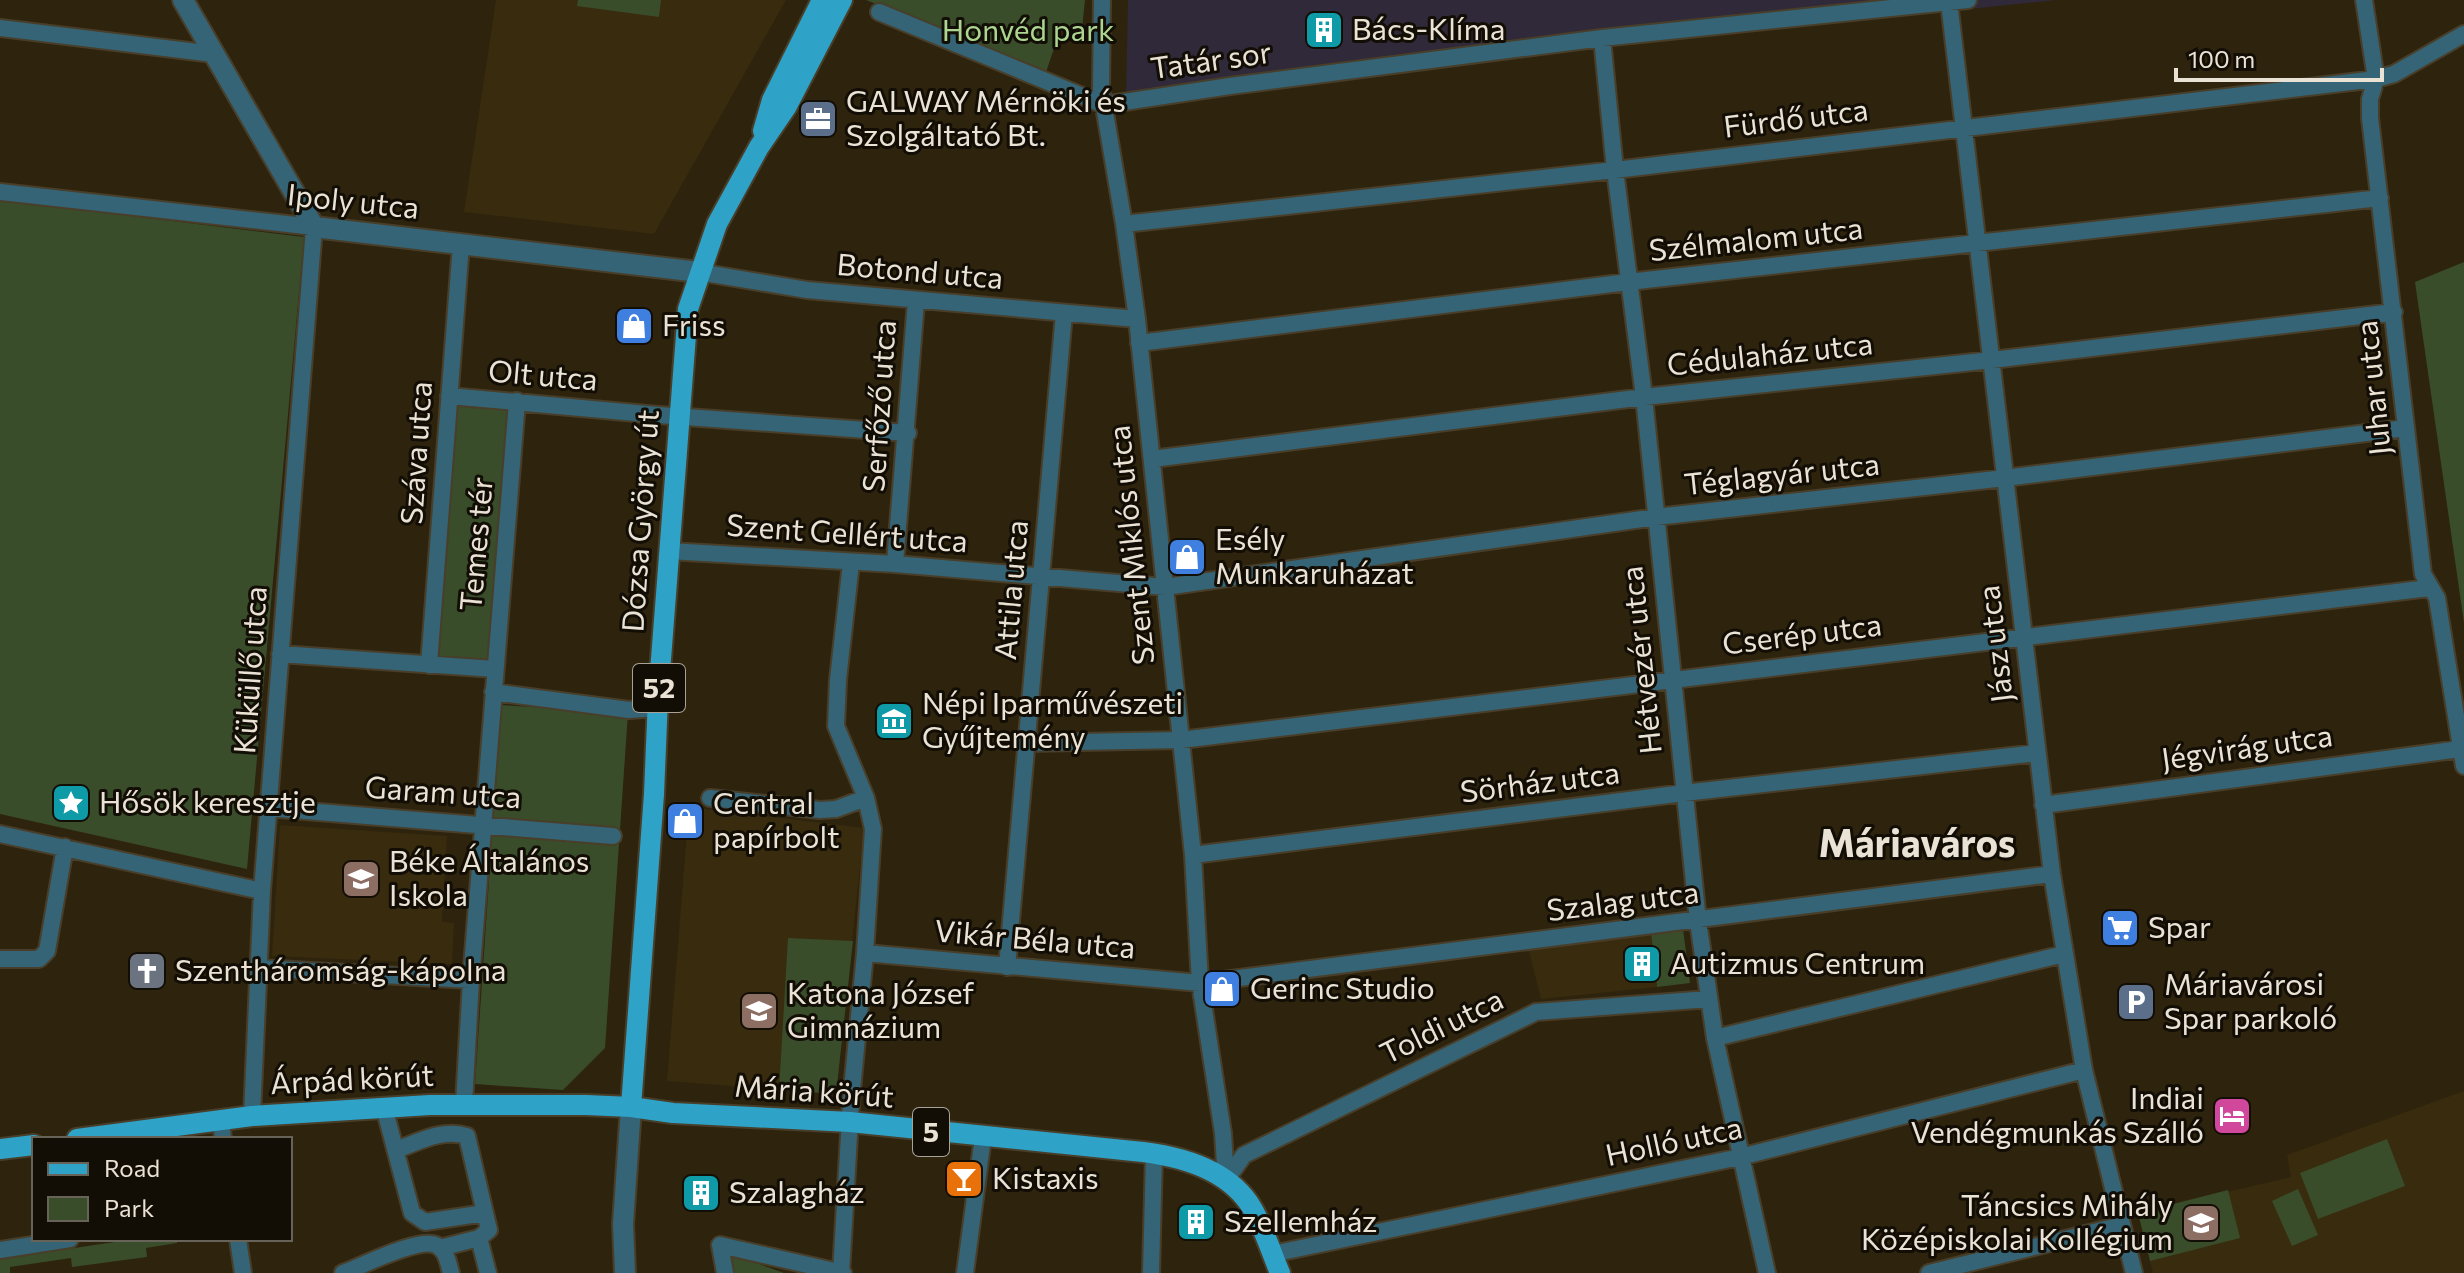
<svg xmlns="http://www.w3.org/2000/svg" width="2464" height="1273" font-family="Commissioner,sans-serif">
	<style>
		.industrial { fill: #2f2939 }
		.built { fill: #392b0d }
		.green { fill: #394d2b }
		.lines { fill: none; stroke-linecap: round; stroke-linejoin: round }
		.minor-casing { stroke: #483e29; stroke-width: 20 }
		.tertiary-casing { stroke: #483e29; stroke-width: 24 }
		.primary-casing { stroke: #483e29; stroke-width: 24 }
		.minor { stroke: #346476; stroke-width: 16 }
		.tertiary { stroke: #346476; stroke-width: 20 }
		.primary { stroke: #2fa2c8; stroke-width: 20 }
		.labels { text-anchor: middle; stroke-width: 6; stroke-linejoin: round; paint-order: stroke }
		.shield { fill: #120d05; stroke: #a9a397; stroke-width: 2 }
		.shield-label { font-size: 28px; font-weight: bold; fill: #eae3d5 }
		.poi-label { font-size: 30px; fill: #eae3d5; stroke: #120d05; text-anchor: start }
		.park-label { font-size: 30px; fill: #abd590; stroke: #120d05 }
		.street-label { font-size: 30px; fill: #eae3d5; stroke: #120d05 }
		.district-label { font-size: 38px; font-weight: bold; fill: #eae3d5; stroke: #120d05 }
	</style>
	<rect width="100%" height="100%" fill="#2e230d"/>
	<path class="industrial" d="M1128 0H2057L1126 96Z"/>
	<path class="built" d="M496 0H786L654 234 464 212Z
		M689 807 864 828 836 1094 667 1081Z
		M280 825 447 836 442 922 454 923 452 964 272 956Z
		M1651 933 1657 987 1541 999 1529 951Z
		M2464 1091V1273H2153L2138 1213 2291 1177 2287 1155Z"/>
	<path class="green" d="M578 0H661L659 17 577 6Z
		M866 0H1085L1081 38 1060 31 1046 72Z
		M0 200 304 237 247 869 0 814Z
		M2464 262V623L2415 282Z
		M455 404 509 408 489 664 436 660Z
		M501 705 628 713 605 1048 563 1090 475 1084Z
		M1683 929 1690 983 1657 987 1651 933Z
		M788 938 853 941 836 1094 779 1090Z
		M2387 1139 2405 1186 2318 1219 2300 1173Z
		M2298 1189 2318 1235 2292 1246 2272 1201Z
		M2228 1190 2240 1238 2150 1261 2138 1213Z
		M135 1239H177V1243L146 1248 147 1257 72 1267 71 1258 10 1267V1273H0V1259Z
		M726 1252 784 1273H730Z"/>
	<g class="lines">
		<g class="minor-casing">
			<path id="minor" d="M1102 0 1101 89 1124 224 1137 319 1193 855 1200 983 1223 1133 1226 1180
				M2364 0 2376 79 2370 99V118L2423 574 2437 598 2464 766
				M1949 2 2052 874 2084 1070 2134 1273
				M879 12 1104 105 1230 86 1602 38 1968 0
				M0 28 214 54
				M1602 38 1615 170 1644 397 1698 921 1715 1038 1767 1273
				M0 192 314 227 262 891 252 1116
				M1124 224 1615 170 2376 79 2394 74 2464 34
				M699 272 807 290 1137 319
				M1139 343 1628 282 2380 198
				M449 396 658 415 908 433
				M1152 459 1644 397 1992 360 2394 312
				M669 551 895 564 1165 587 1656 517 2005 478 2406 428
				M895 564 916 301
				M280 654 495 669
				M429 665 461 244
				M493 692 629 710 657 708
				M1028 743 1181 740 2429 588
				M710 798 820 810 836 809 866 798
				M2043 805 2460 749
				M269 808 613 836
				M0 834 262 891
				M1193 855 1684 793 2037 753
				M865 953 1200 983 2052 874
				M0 959H39L47 951 65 847
				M1007 967 1064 313
				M258 968 471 980
				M1715 1038 2064 954
				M464 1104 471 980 517 401
				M384 1107 412 1213 425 1222 485 1213
				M221 1120 223 1139
				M396 1150C418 1142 443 1128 467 1136L489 1230 479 1238 440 1248
				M1226 1180 1244 1155 1536 1012 1709 999
				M479 1238 488 1273
				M238 1239 243 1273
				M0 1250 70 1239
				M1272 1254 1740 1157 2084 1070
				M343 1273C362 1266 418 1237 436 1245 447 1250 448 1263 451 1273
				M725 1273 720 1245 843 1273
				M841 1273 851 1101 865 953 873 829 866 798 836 726 838 680 851 563
				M965 1273 983 1137
				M1151 1273 1154 1154
				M1929 1273 2122 1225"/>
		</g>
		<g class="tertiary-casing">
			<path id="tertiary" d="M183 0 314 227 699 272
				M625 1273 623 1224 631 1107"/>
		</g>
		<g class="primary-casing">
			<path id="primary" d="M763 131 772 100 822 0
				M631 1107 654 794 658 698 688 309 717 224 759 147 787 106 842 0
				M77 1139 252 1116 430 1105H586L631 1107 673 1113 850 1122 1143 1152C1183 1157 1230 1171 1252 1208 1264 1228 1271 1252 1280 1273
				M0 1149 34 1145"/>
		</g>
		<use href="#minor" class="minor"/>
		<use href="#tertiary" class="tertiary"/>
		<use href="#primary" class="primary"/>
	</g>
	<defs>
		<g id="building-square" transform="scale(2)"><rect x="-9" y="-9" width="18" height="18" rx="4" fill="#0f9aa8" stroke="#120d05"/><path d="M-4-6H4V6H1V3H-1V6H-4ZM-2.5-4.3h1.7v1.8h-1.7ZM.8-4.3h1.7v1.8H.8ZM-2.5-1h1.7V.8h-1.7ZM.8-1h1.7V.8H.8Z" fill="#fff"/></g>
		<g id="office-square" transform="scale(2)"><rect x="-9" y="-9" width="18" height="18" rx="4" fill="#5c6f8a" stroke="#120d05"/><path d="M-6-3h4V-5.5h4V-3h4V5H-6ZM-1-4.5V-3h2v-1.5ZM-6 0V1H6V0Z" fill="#fff"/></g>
		<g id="shop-square" transform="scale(2)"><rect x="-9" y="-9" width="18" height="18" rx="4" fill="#3f7fe0" stroke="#120d05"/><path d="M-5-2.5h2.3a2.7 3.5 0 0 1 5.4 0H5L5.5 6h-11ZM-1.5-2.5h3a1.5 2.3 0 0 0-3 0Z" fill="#fff"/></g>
		<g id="museum-square" transform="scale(2)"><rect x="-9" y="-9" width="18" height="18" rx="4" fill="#0f9aa8" stroke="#120d05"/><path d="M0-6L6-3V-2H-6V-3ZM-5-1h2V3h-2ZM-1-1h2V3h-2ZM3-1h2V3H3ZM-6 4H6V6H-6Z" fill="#fff"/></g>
		<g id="sight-square" transform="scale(2)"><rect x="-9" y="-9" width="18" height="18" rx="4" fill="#0f9aa8" stroke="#120d05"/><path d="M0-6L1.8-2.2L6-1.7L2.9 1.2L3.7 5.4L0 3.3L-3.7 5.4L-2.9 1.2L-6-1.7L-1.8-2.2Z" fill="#fff"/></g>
		<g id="school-square" transform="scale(2)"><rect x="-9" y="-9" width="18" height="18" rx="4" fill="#8d6e63" stroke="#120d05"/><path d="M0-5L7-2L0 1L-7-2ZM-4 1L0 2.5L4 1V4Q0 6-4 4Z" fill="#fff"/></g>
		<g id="supermarket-square" transform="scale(2)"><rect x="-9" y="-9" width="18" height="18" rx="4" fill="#3f7fe0" stroke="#120d05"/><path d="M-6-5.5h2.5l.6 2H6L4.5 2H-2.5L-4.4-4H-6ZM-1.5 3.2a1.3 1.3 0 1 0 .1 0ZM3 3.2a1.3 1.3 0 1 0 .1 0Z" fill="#fff"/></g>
		<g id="church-square" transform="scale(2)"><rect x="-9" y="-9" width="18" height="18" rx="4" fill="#6b7280" stroke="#120d05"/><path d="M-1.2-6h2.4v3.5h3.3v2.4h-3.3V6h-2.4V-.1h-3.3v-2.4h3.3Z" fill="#fff"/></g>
		<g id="parking-square" transform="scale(2)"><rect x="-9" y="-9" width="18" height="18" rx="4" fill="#5c6f8a" stroke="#120d05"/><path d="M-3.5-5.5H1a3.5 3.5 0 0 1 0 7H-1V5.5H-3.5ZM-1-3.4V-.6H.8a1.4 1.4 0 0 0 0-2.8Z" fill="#fff"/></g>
		<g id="hotel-square" transform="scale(2)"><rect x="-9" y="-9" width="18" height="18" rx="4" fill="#d1479c" stroke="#120d05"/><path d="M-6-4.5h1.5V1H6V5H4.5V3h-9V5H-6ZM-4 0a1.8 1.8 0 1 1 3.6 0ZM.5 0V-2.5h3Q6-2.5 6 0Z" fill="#fff"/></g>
		<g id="bar-square" transform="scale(2)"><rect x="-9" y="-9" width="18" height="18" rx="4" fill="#e8710a" stroke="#120d05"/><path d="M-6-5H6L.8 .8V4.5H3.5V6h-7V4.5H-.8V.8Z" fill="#fff"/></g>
	</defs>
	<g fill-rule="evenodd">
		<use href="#building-square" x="1324" y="30"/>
		<use href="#office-square" x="818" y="119"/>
		<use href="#shop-square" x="634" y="326"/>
		<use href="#shop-square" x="1187" y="557"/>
		<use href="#museum-square" x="894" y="721"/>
		<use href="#sight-square" x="71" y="803"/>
		<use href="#shop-square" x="685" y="821"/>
		<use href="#school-square" x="361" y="879"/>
		<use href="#supermarket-square" x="2120" y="928"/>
		<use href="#building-square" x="1642" y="964"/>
		<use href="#church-square" x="147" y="971"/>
		<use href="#shop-square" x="1222" y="989"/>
		<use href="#parking-square" x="2136" y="1002"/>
		<use href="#school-square" x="759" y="1011"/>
		<use href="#hotel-square" x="2232" y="1116"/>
		<use href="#bar-square" x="964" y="1179"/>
		<use href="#building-square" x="701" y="1193"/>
		<use href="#building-square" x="1196" y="1222"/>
		<use href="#school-square" x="2201" y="1223"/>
	</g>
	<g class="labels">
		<g class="shield">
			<rect x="633" y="664" width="52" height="48" rx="6"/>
			<rect x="913" y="1108" width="36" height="48" rx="6"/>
		</g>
		<g class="shield-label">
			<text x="659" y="698">52</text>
			<text x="931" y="1142">5</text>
		</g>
		<g class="poi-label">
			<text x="1352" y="40">Bács-Klíma</text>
			<text x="846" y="112">GALWAY Mérnöki és<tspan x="846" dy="34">Szolgáltató Bt.</tspan></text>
			<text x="662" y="336">Friss</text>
			<text x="1215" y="550">Esély<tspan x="1215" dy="34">Munkaruházat</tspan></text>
			<text x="922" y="714">Népi Iparművészeti<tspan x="922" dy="34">Gyűjtemény</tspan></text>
			<text x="99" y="813">Hősök keresztje</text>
			<text x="713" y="814">Central<tspan x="713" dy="34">papírbolt</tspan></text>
			<text x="389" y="872">Béke Általános<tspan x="389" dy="34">Iskola</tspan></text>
			<text x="2148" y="938">Spar</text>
			<text x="1670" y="974">Autizmus Centrum</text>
			<text x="175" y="981">Szentháromság-kápolna</text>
			<text x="2164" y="995">Máriavárosi<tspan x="2164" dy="34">Spar parkoló</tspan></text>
			<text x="1250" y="999">Gerinc Studio</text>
			<text x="787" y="1004">Katona József<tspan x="787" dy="34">Gimnázium</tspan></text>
			<text x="2204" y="1109" text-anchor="end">Indiai<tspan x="2204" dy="34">Vendégmunkás Szálló</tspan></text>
			<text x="992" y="1189">Kistaxis</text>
			<text x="729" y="1203">Szalagház</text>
			<text x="2173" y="1216" text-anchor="end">Táncsics Mihály<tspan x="2173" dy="34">Középiskolai Kollégium</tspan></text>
			<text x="1224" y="1232">Szellemház</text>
		</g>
		<g class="park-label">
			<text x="1028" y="41">Honvéd park</text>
		</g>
		<g class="street-label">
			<text transform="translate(1211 61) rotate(-8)" y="10">Tatár sor</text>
			<text transform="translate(1796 119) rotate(-7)" y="10">Fürdő utca</text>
			<text transform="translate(353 202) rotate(6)" y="10">Ipoly utca</text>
			<text transform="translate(1756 240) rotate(-6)" y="10">Szélmalom utca</text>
			<text transform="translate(920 272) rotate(5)" y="10">Botond utca</text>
			<text transform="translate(1770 355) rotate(-6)" y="10">Cédulaház utca</text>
			<text transform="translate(543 376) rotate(5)" y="10">Olt utca</text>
			<text transform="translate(2374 388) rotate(-96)" y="10">Juhar utca</text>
			<text transform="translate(880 406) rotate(-86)" y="10">Serfőző utca</text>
			<text transform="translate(417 453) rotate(-86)" y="10">Száva utca</text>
			<text transform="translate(1782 475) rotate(-6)" y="10">Téglagyár utca</text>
			<text transform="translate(641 521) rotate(-86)" y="10">Dózsa György út</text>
			<text transform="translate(847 534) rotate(4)" y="10">Szent Gellért utca</text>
			<text transform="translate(477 544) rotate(-85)" y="10">Temes tér</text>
			<text transform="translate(1132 545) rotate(-96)" y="10">Szent Miklós utca</text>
			<text transform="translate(1012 590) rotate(-85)" y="10">Attila utca</text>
			<text transform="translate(1802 635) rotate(-7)" y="10">Cserép utca</text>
			<text transform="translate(1996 644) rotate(-97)" y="10">Jász utca</text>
			<text transform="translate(1642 660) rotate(-96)" y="10">Hétvezér utca</text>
			<text transform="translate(251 670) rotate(-86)" y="10">Küküllő utca</text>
			<text transform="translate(2247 748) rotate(-8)" y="10">Jégvirág utca</text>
			<text transform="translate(1540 783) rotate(-7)" y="10">Sörház utca</text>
			<text transform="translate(443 793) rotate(4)" y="10">Garam utca</text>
			<text transform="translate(1623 902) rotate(-7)" y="10">Szalag utca</text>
			<text transform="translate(1035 940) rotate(5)" y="10">Vikár Béla utca</text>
			<text transform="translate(1442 1027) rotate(-26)" y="10">Toldi utca</text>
			<text transform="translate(352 1080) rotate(-3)" y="10">Árpád körút</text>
			<text transform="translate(814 1092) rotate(4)" y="10">Mária körút</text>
			<text transform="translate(1674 1142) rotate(-12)" y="10">Holló utca</text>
		</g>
		<g class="district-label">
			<text x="1917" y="857">Máriaváros</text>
		</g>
	</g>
	<rect x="32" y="1137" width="260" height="104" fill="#120d05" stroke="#686358" stroke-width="2"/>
	<rect x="48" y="1163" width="40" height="12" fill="#2fa2c8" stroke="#686358" stroke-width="2"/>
	<text x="104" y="1177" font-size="24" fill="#eae3d5">Road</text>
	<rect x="48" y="1197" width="40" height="24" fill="#394d2b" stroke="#686358" stroke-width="2"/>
	<text x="104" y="1217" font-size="24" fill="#eae3d5">Park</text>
	<path d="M2176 68v12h206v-12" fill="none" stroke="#eae3d5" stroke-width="4"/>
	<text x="2188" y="68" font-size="24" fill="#eae3d5" stroke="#120d05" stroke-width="6" paint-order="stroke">100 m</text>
</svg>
